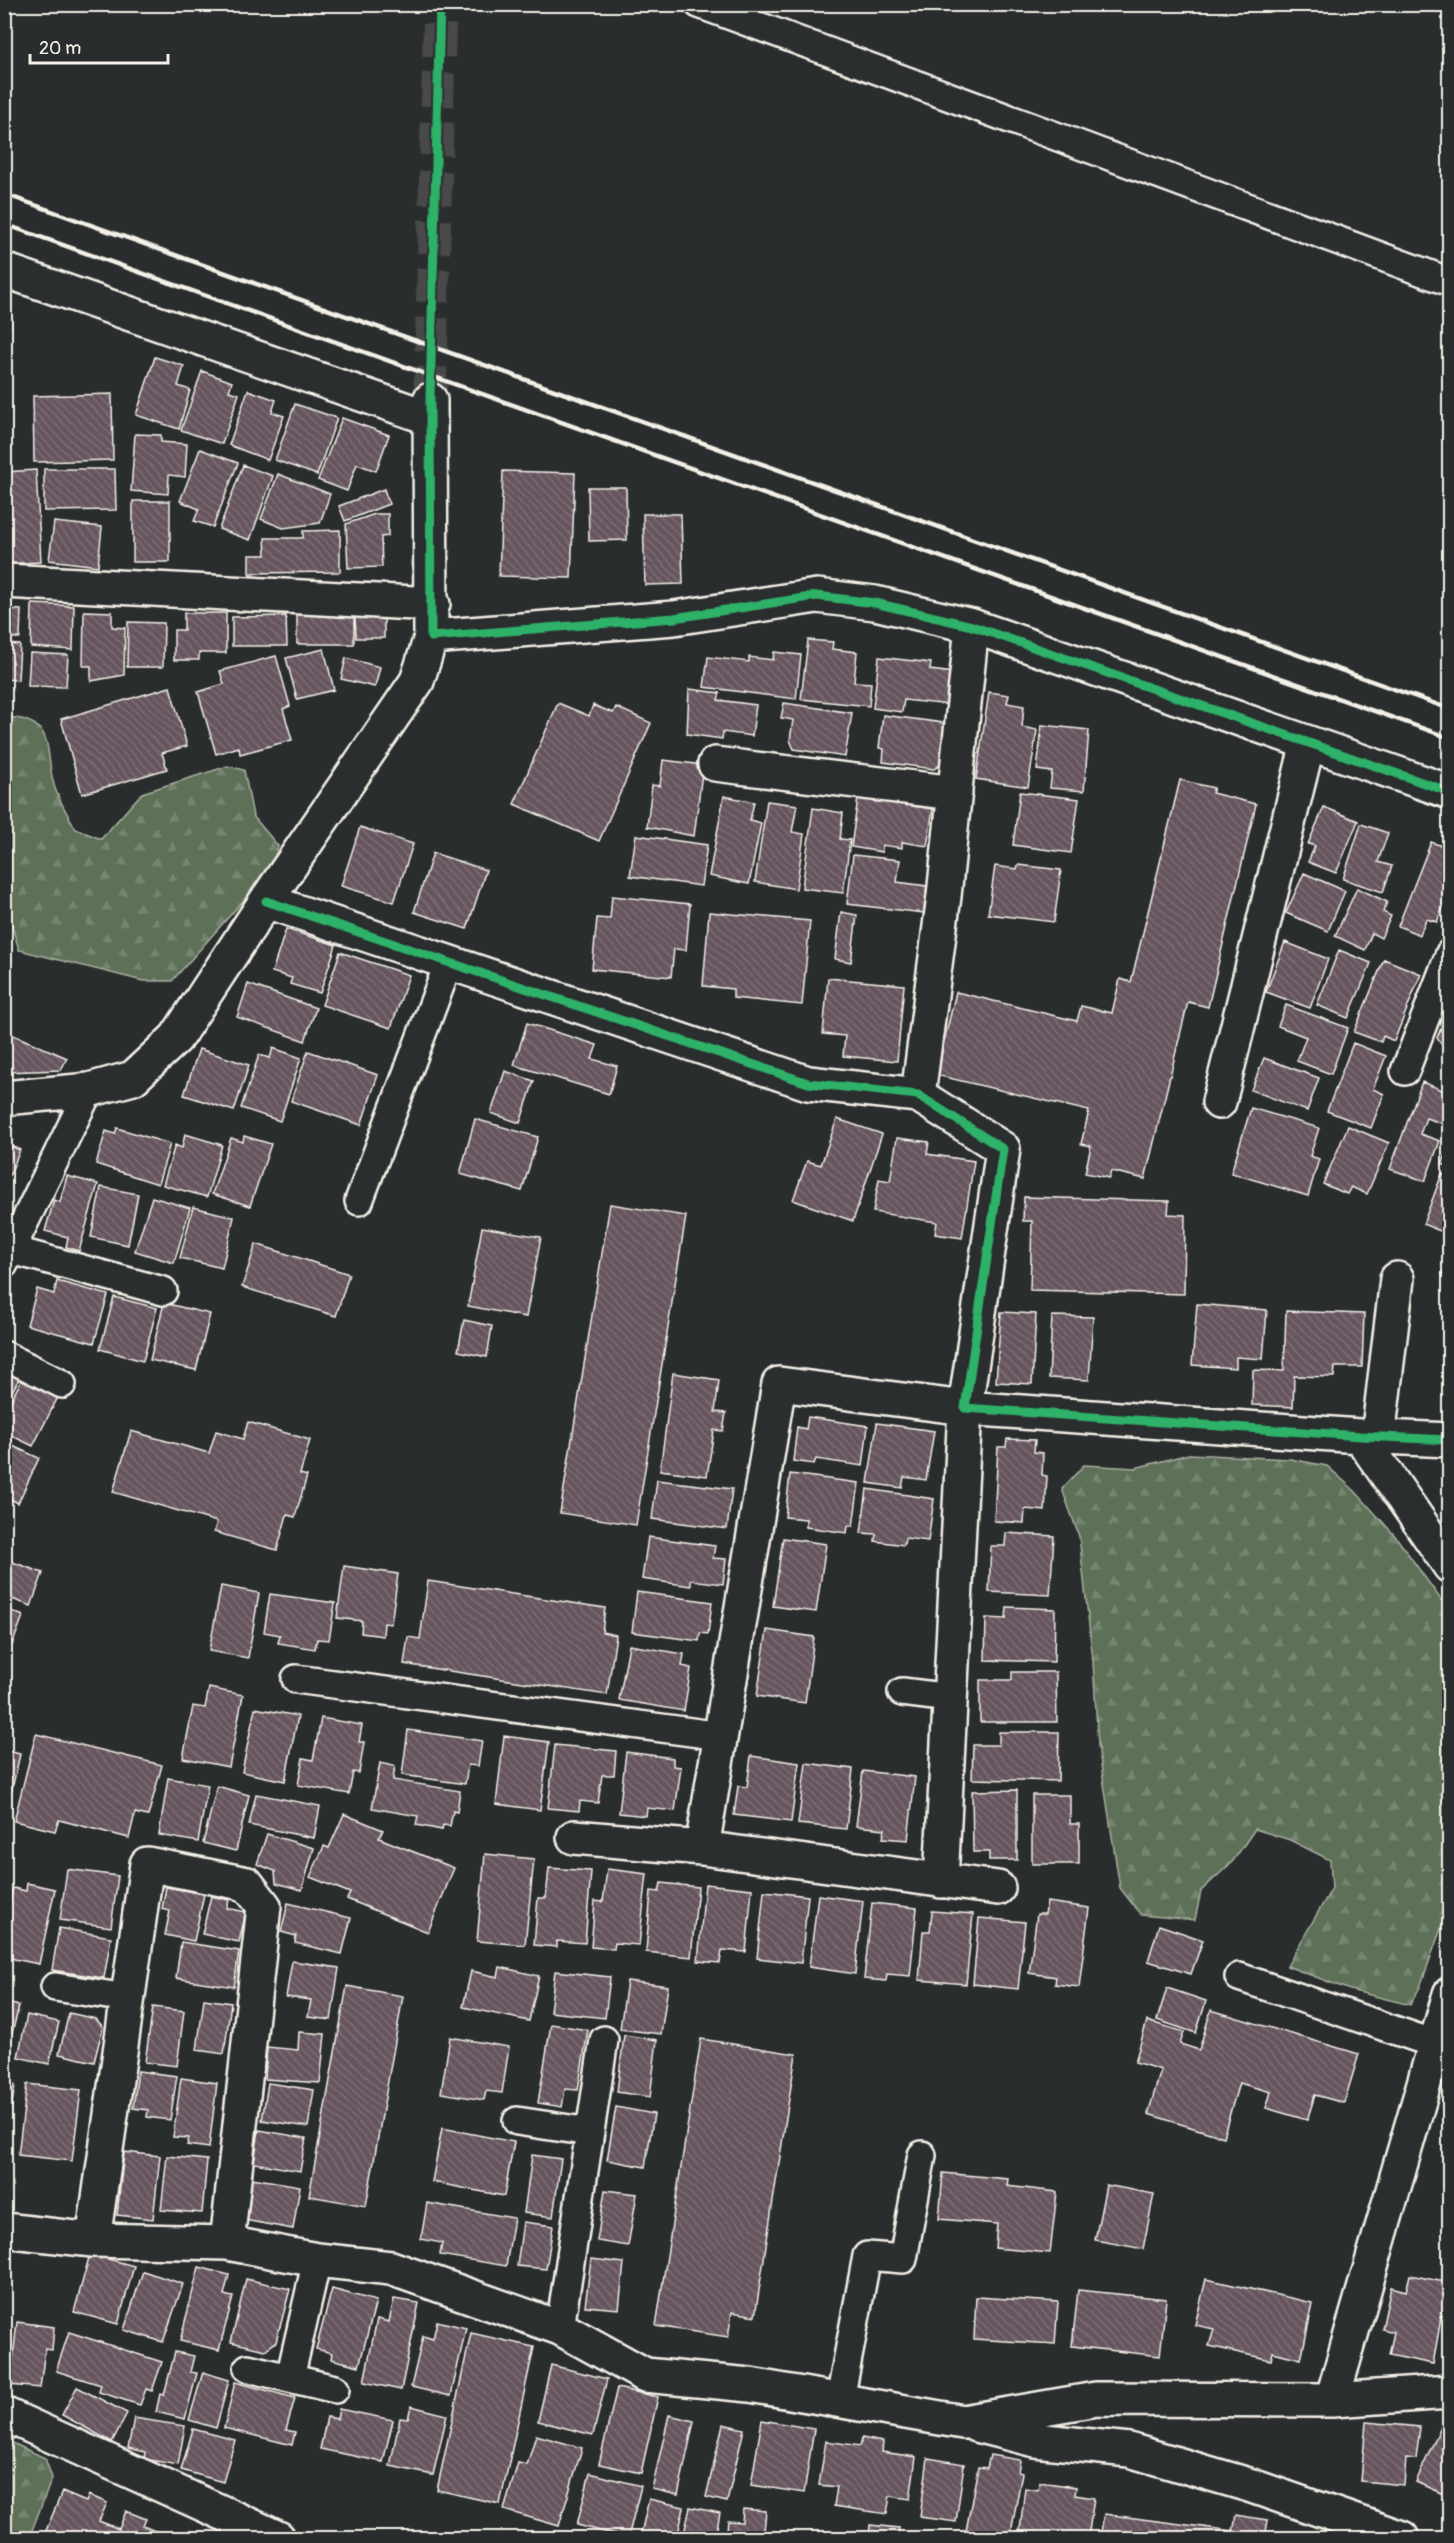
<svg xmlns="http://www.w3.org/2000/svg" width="1454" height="2543" font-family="Pangolin,sans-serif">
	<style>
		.forest { fill: url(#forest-firs); stroke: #a9b0a0; stroke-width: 1.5 }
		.building { fill: url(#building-back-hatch); stroke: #f4f1e8; stroke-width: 1.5 }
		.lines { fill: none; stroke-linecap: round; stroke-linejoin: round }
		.secondary-tunnel { stroke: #484a4a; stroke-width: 33; stroke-dasharray: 33 16; stroke-linecap: butt }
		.lane-casing { stroke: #f4f1e8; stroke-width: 32 }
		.street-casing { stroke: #f4f1e8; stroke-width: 38 }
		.secondary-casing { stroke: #f4f1e8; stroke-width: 38 }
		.lane { stroke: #2a2d2e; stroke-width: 27 }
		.street { stroke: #2a2d2e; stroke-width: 33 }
		.secondary { stroke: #2a2d2e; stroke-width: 33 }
		.rail { stroke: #f4f1e8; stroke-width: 4.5 }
		.cycleway-casing { stroke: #2a2d2e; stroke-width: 13 }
		.cycleway { stroke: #2db169; stroke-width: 9 }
	</style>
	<defs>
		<pattern id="forest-firs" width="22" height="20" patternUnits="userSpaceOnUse" patternTransform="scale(1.5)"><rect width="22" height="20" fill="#5e7059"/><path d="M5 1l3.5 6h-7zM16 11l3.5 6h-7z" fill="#768571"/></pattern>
		<pattern id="building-back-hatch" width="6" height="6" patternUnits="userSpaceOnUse" patternTransform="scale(1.5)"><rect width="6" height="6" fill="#66555f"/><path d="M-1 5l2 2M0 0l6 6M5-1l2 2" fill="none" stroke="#7c6e76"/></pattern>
	</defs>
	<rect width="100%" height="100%" fill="#2a2d2e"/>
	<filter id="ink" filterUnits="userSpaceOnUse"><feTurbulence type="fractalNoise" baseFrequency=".0167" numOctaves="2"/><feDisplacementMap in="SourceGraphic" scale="12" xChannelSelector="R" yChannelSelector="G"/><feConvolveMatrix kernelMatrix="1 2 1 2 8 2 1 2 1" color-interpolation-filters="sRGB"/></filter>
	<g filter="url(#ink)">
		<path class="forest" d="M5 717C61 719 42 755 56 791 61 804 69 817 76 829L101 839 142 793 228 766 244 770 253 816 278 846 271 869 172 981H143L19 950 12 926 7 886 5 884Z
			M1189 1454 1290 1459 1327 1466 1355 1491 1396 1537 1449 1611V1906L1420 1987 1410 2005 1350 1990 1287 1966 1332 1888 1330 1860 1290 1840 1255 1829 1233 1861 1201 1891 1195 1920 1141 1915 1120 1888 1098 1745 1093 1661 1079 1536 1062 1489 1084 1465 1135 1468Z
			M4 2439 45 2458 52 2478 29 2538H5Z"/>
		<path class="building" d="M4 308H10L11 329H4Z
			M155 357 184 366 178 386 190 390 179 429 136 415Z
			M202 371 232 382 229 391 239 394 222 444 181 430Z
			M248 390 276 400 272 412 284 416 268 460 229 445Z
			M112 394 113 460 34 462 33 396Z
			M295 404 337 418 317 475 275 460Z
			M342 418 389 435 376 471 357 464 347 491 318 480Z
			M135 434 161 435V442L187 444 185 477 169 475 168 494 131 491Z
			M200 449 238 463 213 527 194 521 199 509 180 501Z
			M243 465 273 476 250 540 219 529Z
			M44 469H115L116 510 44 511Z
			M36 470 41 562 4 564V472Z
			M503 471 575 473 571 578 499 576Z
			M278 474 330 494 320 523 283 528 261 519Z
			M588 487H626L627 540 589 541Z
			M384 489 389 504 345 521 339 506Z
			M133 501H170V562H133Z
			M375 514H388V536L381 537 382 567 348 568 346 524Z
			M643 514H681L683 584 645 585Z
			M54 522 102 527 98 566 49 560Z
			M340 530V572L249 573V555H266L265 538H303V531Z
			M32 604 74 606 73 650 31 647Z
			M4 609 21 610 20 638H4Z
			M84 611 112 612V627L125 628 124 675 91 681V666H83Z
			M184 613H226V653H199V660H174V630H184Z
			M297 613H354V644H297Z
			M384 615V638H356L355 616Z
			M286 616 287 646H232V617Z
			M128 622 164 623 163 667H127Z
			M808 640 833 642 832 649 857 652 854 682 871 683 869 706 801 699Z
			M4 644 20 645 18 680 4 679Z
			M324 649 334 690 297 699 286 658Z
			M774 652 801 655 796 699 704 687 708 657 749 662V657L773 660Z
			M30 653 68 655 66 687 28 686Z
			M276 656 290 706 283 709 292 740 240 754 239 747 216 754 198 692 224 684 220 671Z
			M879 657 931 663 930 670 954 673 950 705 904 700 902 712 873 708Z
			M346 658 380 667 375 687 341 679Z
			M170 687 187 746 162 753 167 769 82 794 61 719Z
			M689 689 720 693 718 700 756 705 752 736 723 732 722 739 687 734Z
			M989 692 1009 695 1007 703 1024 706 1022 727 1037 730 1028 787 976 779Z
			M558 703 589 716 593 705 613 713 616 707 651 723 599 841 514 804Z
			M784 703 852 713 845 757 794 749 790 740 793 720 781 718Z
			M883 715 951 724 946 761 934 769 883 762 884 749 879 748Z
			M1042 725 1089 730 1084 791 1050 788 1052 772 1037 770Z
			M663 760 703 765 694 836 647 827 652 785 660 786Z
			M1180 780 1214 788 1212 793 1256 804 1208 1007 1188 1002 1145 1179 1111 1171 1109 1178 1085 1173 1091 1146 1081 1144 1089 1111 936 1075 956 992 1077 1021 1081 1006 1112 1013 1120 979 1131 982Z
			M1020 792 1079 799 1071 853 1013 845Z
			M724 796 754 802 750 820 761 823 749 884 709 876Z
			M858 798 933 809 927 846 902 842V848L882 845V852L851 847Z
			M767 801 797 805 792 832 804 834 796 889 755 882Z
			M1324 807 1358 821 1336 873 1308 862 1315 846 1308 844Z
			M813 808 843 813 840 839 850 840 843 893 802 888Z
			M1361 824 1388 833 1378 862 1392 866 1383 892 1343 879Z
			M360 827 413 844 394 902 341 886Z
			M636 835 707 845 701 886 630 876Z
			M1431 842 1450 849V889L1437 922 1426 919 1420 935 1398 926Z
			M433 853 486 870 467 929 414 912Z
			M853 855 900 860 897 882 927 886 924 913 847 904Z
			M1018 865 1061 870 1054 922 988 914 995 866 1017 869Z
			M1304 873 1345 891 1328 931 1286 913Z
			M1357 888 1387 902 1383 912 1391 916 1381 938 1372 933 1365 950 1335 936Z
			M612 896 690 904 686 950 674 949 671 977 592 969 597 918 610 919Z
			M709 912 810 921 802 1005 733 998V989L703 986Z
			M841 912 857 915 851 962 835 959Z
			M286 929 336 945 320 993 290 984 292 978 272 972Z
			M1285 942 1328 959 1310 1008 1266 992Z
			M1339 950 1371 963 1348 1018 1317 1005Z
			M340 952 409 975 391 1028 322 1005Z
			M1384 959 1421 974 1394 1041 1383 1036 1381 1042 1354 1032Z
			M828 978 904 985 897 1061 843 1056 845 1036 823 1034Z
			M248 984 316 1008 305 1041 237 1017Z
			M1286 1005 1348 1028 1331 1074 1297 1061 1306 1037 1278 1026Z
			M1450 1006V1062L1443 1060 1447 1052 1437 1038Z
			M527 1023 597 1045 592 1059 617 1066 609 1094 514 1065Z
			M4 1031 67 1058 61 1070 4 1072Z
			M1353 1043 1386 1056 1373 1089 1384 1094 1371 1128 1327 1111Z
			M273 1048 301 1058 280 1121 241 1108 259 1055 270 1058Z
			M199 1049 249 1065 234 1111 184 1095Z
			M308 1051 378 1075 361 1125 291 1101Z
			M1264 1058 1319 1078 1307 1111 1251 1090Z
			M505 1071 534 1081 520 1123 491 1113Z
			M1422 1082 1450 1093V1109L1444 1124 1426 1118 1420 1134 1440 1141 1425 1181 1390 1169Z
			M1251 1108 1319 1128 1310 1156 1319 1159 1308 1196 1231 1173Z
			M475 1119 538 1137 522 1191 460 1174Z
			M837 1119 882 1134 853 1221 793 1200 807 1161 821 1165Z
			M1348 1126 1389 1143 1367 1194 1351 1187 1347 1194 1323 1184Z
			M117 1128 170 1144 158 1184 96 1164 106 1131 115 1134Z
			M185 1134 222 1145 207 1197 163 1185 175 1145 182 1148Z
			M244 1136 271 1144 250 1206 212 1194 231 1138 243 1142Z
			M897 1138 929 1142 927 1154 974 1161 962 1238 935 1234 937 1222 873 1212 879 1179 890 1181Z
			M4 1143 20 1150 4 1189Z
			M1450 1144V1167L1442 1164Z
			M1442 1174 1450 1177V1235L1423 1224Z
			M67 1176 98 1184 79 1251 66 1247 68 1237 45 1231 54 1200 60 1202Z
			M101 1187 138 1194 128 1245 91 1237Z
			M152 1197 190 1208 174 1263 135 1251Z
			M1024 1197 1169 1201 1168 1214 1185 1215 1184 1294 1030 1290 1032 1221H1023Z
			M610 1204 686 1216 636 1525 560 1513Z
			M193 1207 234 1217 222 1268 180 1258Z
			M482 1227 541 1237 526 1317 468 1306Z
			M256 1244 349 1274 336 1316 242 1287Z
			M1450 1254V1278L1442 1274Z
			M57 1281 108 1295 94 1343 27 1325 37 1289 54 1294Z
			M114 1297 157 1308 143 1361 100 1349Z
			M164 1303 210 1314 196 1370 150 1360Z
			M1197 1304 1267 1310 1263 1359 1236 1357V1368L1192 1365Z
			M1286 1311 1364 1314 1362 1367H1335L1334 1377 1294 1376 1293 1407 1252 1405 1253 1370 1284 1371Z
			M1001 1312 1036 1314 1032 1384 996 1382Z
			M1052 1316 1093 1317 1089 1380 1049 1378Z
			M464 1320 492 1326 487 1357 458 1351Z
			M4 1370 20 1377 4 1406Z
			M673 1373 719 1380 715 1412 726 1413 723 1431 714 1430 707 1476 660 1470Z
			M22 1379 58 1397 33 1446 4 1432V1414Z
			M808 1417 868 1426 863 1466 816 1459 814 1464 793 1461 797 1427 806 1429Z
			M248 1422 310 1440 300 1474 307 1476 295 1517 287 1515 277 1550 214 1532 217 1522 113 1492 131 1431 209 1453 216 1431 243 1439Z
			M877 1423 934 1431 926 1480 904 1477 902 1488 868 1483Z
			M1007 1439 1035 1440 1034 1452 1043 1453 1042 1475 1047 1476 1045 1511 1025 1509 1024 1523 994 1521 998 1447H1006Z
			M4 1442 39 1458 18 1503 4 1496Z
			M790 1474 859 1483 853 1526H848L847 1533 806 1527V1519L785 1517Z
			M657 1480 732 1489 727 1529 652 1519Z
			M867 1489 934 1499 928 1541 905 1538 904 1545 875 1541 876 1534 861 1533Z
			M1006 1533 1054 1536 1050 1595 989 1592 991 1546H1005Z
			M648 1537 715 1546 713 1558 726 1559 723 1584 691 1580V1586L642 1579Z
			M783 1538 826 1544 816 1612 773 1606Z
			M4 1559 43 1573 31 1606 4 1596Z
			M344 1566 398 1574 391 1624 384 1623 383 1636 361 1633 362 1621 337 1618Z
			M428 1581 605 1608 602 1632 616 1635 607 1695 404 1664 408 1637 420 1639Z
			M221 1586 259 1593 248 1658 209 1651Z
			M637 1592 712 1602 708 1634 700 1633 699 1641 632 1632Z
			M270 1594 335 1603 329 1640 317 1639 315 1649 278 1643 280 1635 264 1632Z
			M1007 1607 1055 1609 1054 1662 985 1660 986 1618 1006 1619Z
			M4 1608 23 1616 4 1666Z
			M767 1630 814 1637 805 1703 757 1696Z
			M629 1645 684 1654 682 1666 691 1668 684 1711 619 1700Z
			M1012 1672H1056L1057 1722H980V1680H1012Z
			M209 1688 243 1695 229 1767 183 1758 193 1706 205 1708Z
			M255 1708 298 1716 285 1781 242 1772Z
			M321 1718 362 1725 359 1742H364L359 1773 353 1772 349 1794 298 1785 303 1758 313 1760Z
			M408 1730 482 1741 478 1766 468 1765 465 1784 402 1775Z
			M999 1732H1059L1058 1781 972 1779 973 1745H999Z
			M36 1734 162 1765 148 1816 135 1813 129 1838 59 1820 55 1831 14 1821Z
			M504 1736 549 1742 540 1810 496 1804Z
			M555 1745 616 1751 614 1775H602L598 1803 580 1801 579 1811 548 1808Z
			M4 1750 20 1754 7 1811 4 1810Z
			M626 1752 673 1758V1766L681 1767 675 1811 647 1808 646 1816 619 1813Z
			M751 1756 799 1763 791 1822 734 1815 738 1786 747 1787Z
			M380 1763 395 1766 393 1780 460 1791 457 1812 453 1811 450 1826 443 1825 442 1830 416 1825 418 1816 372 1808Z
			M806 1763 853 1769 846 1829 798 1824Z
			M863 1771 915 1777 908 1840 883 1838 885 1829 856 1826Z
			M168 1778 208 1785 198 1842 159 1835Z
			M217 1786 249 1795 236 1851 203 1843Z
			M1017 1790V1860H989V1852H973L972 1791Z
			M256 1794 320 1806 314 1838 249 1825Z
			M1032 1795H1070V1824H1079V1864H1032Z
			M344 1814 383 1830 379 1838 454 1868 428 1932 347 1899 350 1893 310 1877 324 1846 329 1848Z
			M267 1834 314 1848 302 1890 276 1883 275 1871 257 1864Z
			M485 1854 534 1859 525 1945 477 1941Z
			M549 1868 591 1871 585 1943 557 1941V1947L534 1945 538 1898H546Z
			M67 1869 118 1876 111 1927 60 1920Z
			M607 1869 647 1874 639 1945 615 1943 614 1949 591 1947 595 1901 603 1902Z
			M27 1883 55 1889 39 1964 4 1957V1926L13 1888 26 1891Z
			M661 1883 698 1887 691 1957 646 1952 651 1891 659 1892Z
			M705 1884 752 1889 746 1952 722 1950 720 1963 698 1961Z
			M166 1887 204 1894 194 1941 165 1935 170 1911 162 1909Z
			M764 1891 808 1896 801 1963 757 1958Z
			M818 1895 863 1901 855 1974 809 1967Z
			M211 1896 229 1900 227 1908 246 1912 239 1942 202 1934Z
			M1047 1902 1089 1908 1079 1987 1055 1984 1056 1977 1029 1973 1037 1914H1045Z
			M288 1903 351 1918 342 1954 295 1943 296 1936 281 1932Z
			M872 1903 917 1908 910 1976 887 1974 886 1981 864 1979Z
			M932 1911 973 1914 966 1984 919 1980 923 1931H930Z
			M979 1918 1025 1922 1018 1989 973 1984Z
			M1159 1925 1203 1940 1191 1974 1148 1961Z
			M59 1928 111 1937 104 1978 52 1970Z
			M181 1942 239 1951 234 1987 176 1978Z
			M292 1961 339 1968 331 2020 308 2017 311 2000 286 1997Z
			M500 1967 539 1976 529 2021 463 2007 471 1971 498 1977Z
			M555 1971 610 1977 605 2018 550 2012Z
			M627 1981 668 1986 661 2034 620 2029Z
			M347 1986 403 1996 366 2206 309 2196Z
			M1167 1988 1206 2001 1196 2033 1157 2020Z
			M204 1999 231 2003 224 2054 197 2050Z
			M4 2002 19 2006 12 2033 4 2031Z
			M153 2007 184 2011 177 2066 145 2062Z
			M1211 2010 1359 2054 1344 2103 1315 2095 1307 2120 1266 2108 1271 2092 1239 2083 1223 2137 1148 2114 1161 2070 1135 2062 1147 2021 1184 2032 1180 2044 1199 2050Z
			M69 2013 96 2019 103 2027 94 2062 59 2054Z
			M27 2015 59 2022 49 2064 18 2057Z
			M551 2024 588 2030 578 2090 565 2089 562 2107 538 2103Z
			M299 2032 325 2034 320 2083 265 2079 267 2047 298 2050Z
			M624 2035 657 2040 650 2097 617 2092Z
			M4 2037 12 2039 4 2065Z
			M450 2037 509 2047 502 2093 486 2091 484 2100 441 2093Z
			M701 2039 796 2054 755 2316 732 2312 728 2337 656 2326Z
			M138 2071 177 2076 170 2120 147 2117 148 2110 133 2108Z
			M181 2078 217 2083 209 2148 187 2145 189 2138 173 2137Z
			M4 2083 15 2085 4 2153Z
			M268 2083 314 2090 308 2127 262 2120Z
			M27 2084 81 2090 72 2161 18 2155Z
			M616 2107 654 2114 645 2167 607 2160Z
			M442 2128 514 2142 504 2196 432 2182Z
			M259 2130 306 2138 300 2171 254 2163Z
			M124 2152 160 2156 153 2219 117 2215Z
			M532 2155 561 2159 553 2217 524 2213Z
			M167 2156 207 2160 202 2213 161 2210Z
			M943 2173 1008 2179 1007 2186 1057 2192 1050 2253 995 2248 997 2224 939 2219Z
			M252 2178 300 2186 293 2229 244 2220Z
			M1106 2185 1154 2194 1143 2249 1095 2240Z
			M605 2190 637 2194 628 2246 597 2241Z
			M427 2203 514 2218 506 2266 440 2255 442 2243 421 2239Z
			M523 2222 553 2226 546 2269 517 2266Z
			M90 2254 134 2266 118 2324 74 2312Z
			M591 2259 624 2263 619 2309 585 2306Z
			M199 2267 229 2275 224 2295 233 2297 219 2350 180 2341Z
			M143 2271 183 2284 163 2342 124 2330Z
			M1410 2275 1450 2283V2313L1442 2312 1433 2364 1389 2355 1394 2332 1382 2329 1391 2287 1406 2291Z
			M246 2279 290 2289 276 2342 265 2350 231 2342Z
			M1206 2279 1313 2303 1301 2359 1273 2352 1271 2360 1209 2346 1214 2329 1195 2325Z
			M332 2289 376 2301 359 2366 331 2359 332 2353 316 2349Z
			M1078 2290 1166 2299 1160 2356 1072 2346Z
			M976 2297 1058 2302 1055 2344 974 2339Z
			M394 2299 419 2303 401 2390 364 2382 377 2319 389 2322Z
			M437 2321 466 2328 451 2396 411 2387 423 2336 433 2339Z
			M17 2322 54 2327 52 2350 45 2349 40 2388 10 2385Z
			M69 2332 162 2362 152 2391 146 2389 140 2405 99 2392 101 2385 56 2371Z
			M471 2333 534 2347 500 2504 437 2490Z
			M175 2352 194 2356 190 2372 197 2373 185 2419 156 2412 160 2394 164 2395Z
			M551 2365 607 2379 593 2435 538 2421Z
			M203 2372 229 2380 216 2428 189 2420Z
			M235 2382 295 2398 286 2430 295 2432 292 2445 224 2428Z
			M77 2387 127 2413 112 2442 62 2415Z
			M617 2388 658 2397 641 2473 599 2464Z
			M411 2406 447 2415 433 2475 390 2466 400 2418 408 2419Z
			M339 2409 393 2420 383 2462 320 2449 327 2417 337 2419Z
			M669 2415 694 2421 678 2495 652 2489Z
			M1446 2415 1450 2417V2497L1416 2482Z
			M134 2418 185 2426 178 2465 144 2459 145 2452 128 2448Z
			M762 2420 814 2429 804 2493 751 2485Z
			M1366 2422 1420 2427 1416 2459 1406 2458 1404 2485 1361 2481Z
			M723 2424 744 2429 727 2502 706 2497Z
			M193 2429 235 2440 223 2482 181 2470Z
			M536 2435 582 2448 559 2526 504 2510 518 2463 527 2465Z
			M862 2438 883 2442 882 2452 916 2457 910 2499 890 2496 887 2514 834 2506 837 2487 819 2485 826 2441 860 2446Z
			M990 2455 1020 2460 1018 2472 1022 2473 1010 2538 966 2531 978 2467 987 2468Z
			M928 2458 964 2464 956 2522 920 2517Z
			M590 2473 641 2486 628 2538 577 2525Z
			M1039 2482 1076 2487 1075 2495 1094 2498 1088 2538H1019L1025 2488 1038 2490Z
			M62 2492 86 2502 89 2495 107 2503 99 2521 119 2529 126 2511 146 2519 143 2526 172 2538H43Z
			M649 2499 684 2507 677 2538H640Z
			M690 2507 720 2513 715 2538H683Z
			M743 2509 766 2511 764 2531 840 2538H726L728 2521 742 2522Z
			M1104 2514 1233 2531 1236 2515 1268 2520 1265 2538H1100Z
			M870 2525 899 2528 897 2538H869Z"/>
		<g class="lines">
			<path class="secondary-tunnel" d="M430 400 440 4"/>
			<g class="lane-casing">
				<path id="lane" d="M699 4 1450 282
					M1405 1071 1450 953
					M359 1201 449 962
					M12 1250 163 1291
					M4 1264 89 1090
					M4 1355 62 1384
					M296 1679 721 1736
					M902 1692 950 1698
					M1239 1977 1435 2044
					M55 1987 127 1998
					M517 2121 590 2132
					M560 2328 604 2040
					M248 2368 335 2389
					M290 2378 317 2260
					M840 2400 867 2256 903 2259 922 2155"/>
			</g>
			<g class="street-casing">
				<path id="street" d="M4 270 430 418
					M4 581 433 604
					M715 764 955 793
					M266 901 808 1083 918 1095 1003 1149 965 1408 1360 1436 1450 1440
					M918 1095 944 896 972 626
					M4 1098 89 1090 133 1078 176 1038 266 901 417 681 431 637
					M1219 1102 1308 743
					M1360 1436 1450 1566
					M1378 1437 1397 1279
					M574 1837 702 1848 998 1888
					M702 1848 779 1384 965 1408 941 1881
					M4 2230 93 2240 227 2243 317 2260 391 2268 560 2328 645 2375 750 2385 963 2422 1096 2399 1332 2400 1450 2392
					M93 2240 147 1864 247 1884 264 1906 227 2243
					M1332 2400 1450 1994
					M4 2414 278 2538
					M976 2425 1035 2440 1129 2450 1249 2485 1402 2538"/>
			</g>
			<g class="secondary-casing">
				<path id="secondary" d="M430 400 431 637 674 618 817 596 875 603 972 626 1450 792"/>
			</g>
			<use href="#lane" class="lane"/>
			<use href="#street" class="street"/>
			<use href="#secondary" class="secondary"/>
			<path class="rail" d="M4 194 1450 709
				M4 224 1450 738"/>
			<g class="cycleway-casing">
				<path id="cycleway" d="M440 4 430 400 431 637 674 618 817 596 875 603 972 626 1450 792
					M266 901 808 1083 918 1095 1003 1149 965 1408 1360 1436 1450 1440"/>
			</g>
			<use href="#cycleway" class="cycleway"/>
		</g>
	</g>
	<rect width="1454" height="2543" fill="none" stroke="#2a2d2e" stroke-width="24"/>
	<rect x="12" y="12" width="1430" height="2519" fill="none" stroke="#f4f1e8" stroke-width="2" filter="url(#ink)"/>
	<path d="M30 54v9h138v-9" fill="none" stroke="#f4f1e8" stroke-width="3"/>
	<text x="39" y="54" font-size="18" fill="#f4f1e8" stroke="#2a2d2e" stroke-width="4.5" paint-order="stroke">20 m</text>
</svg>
